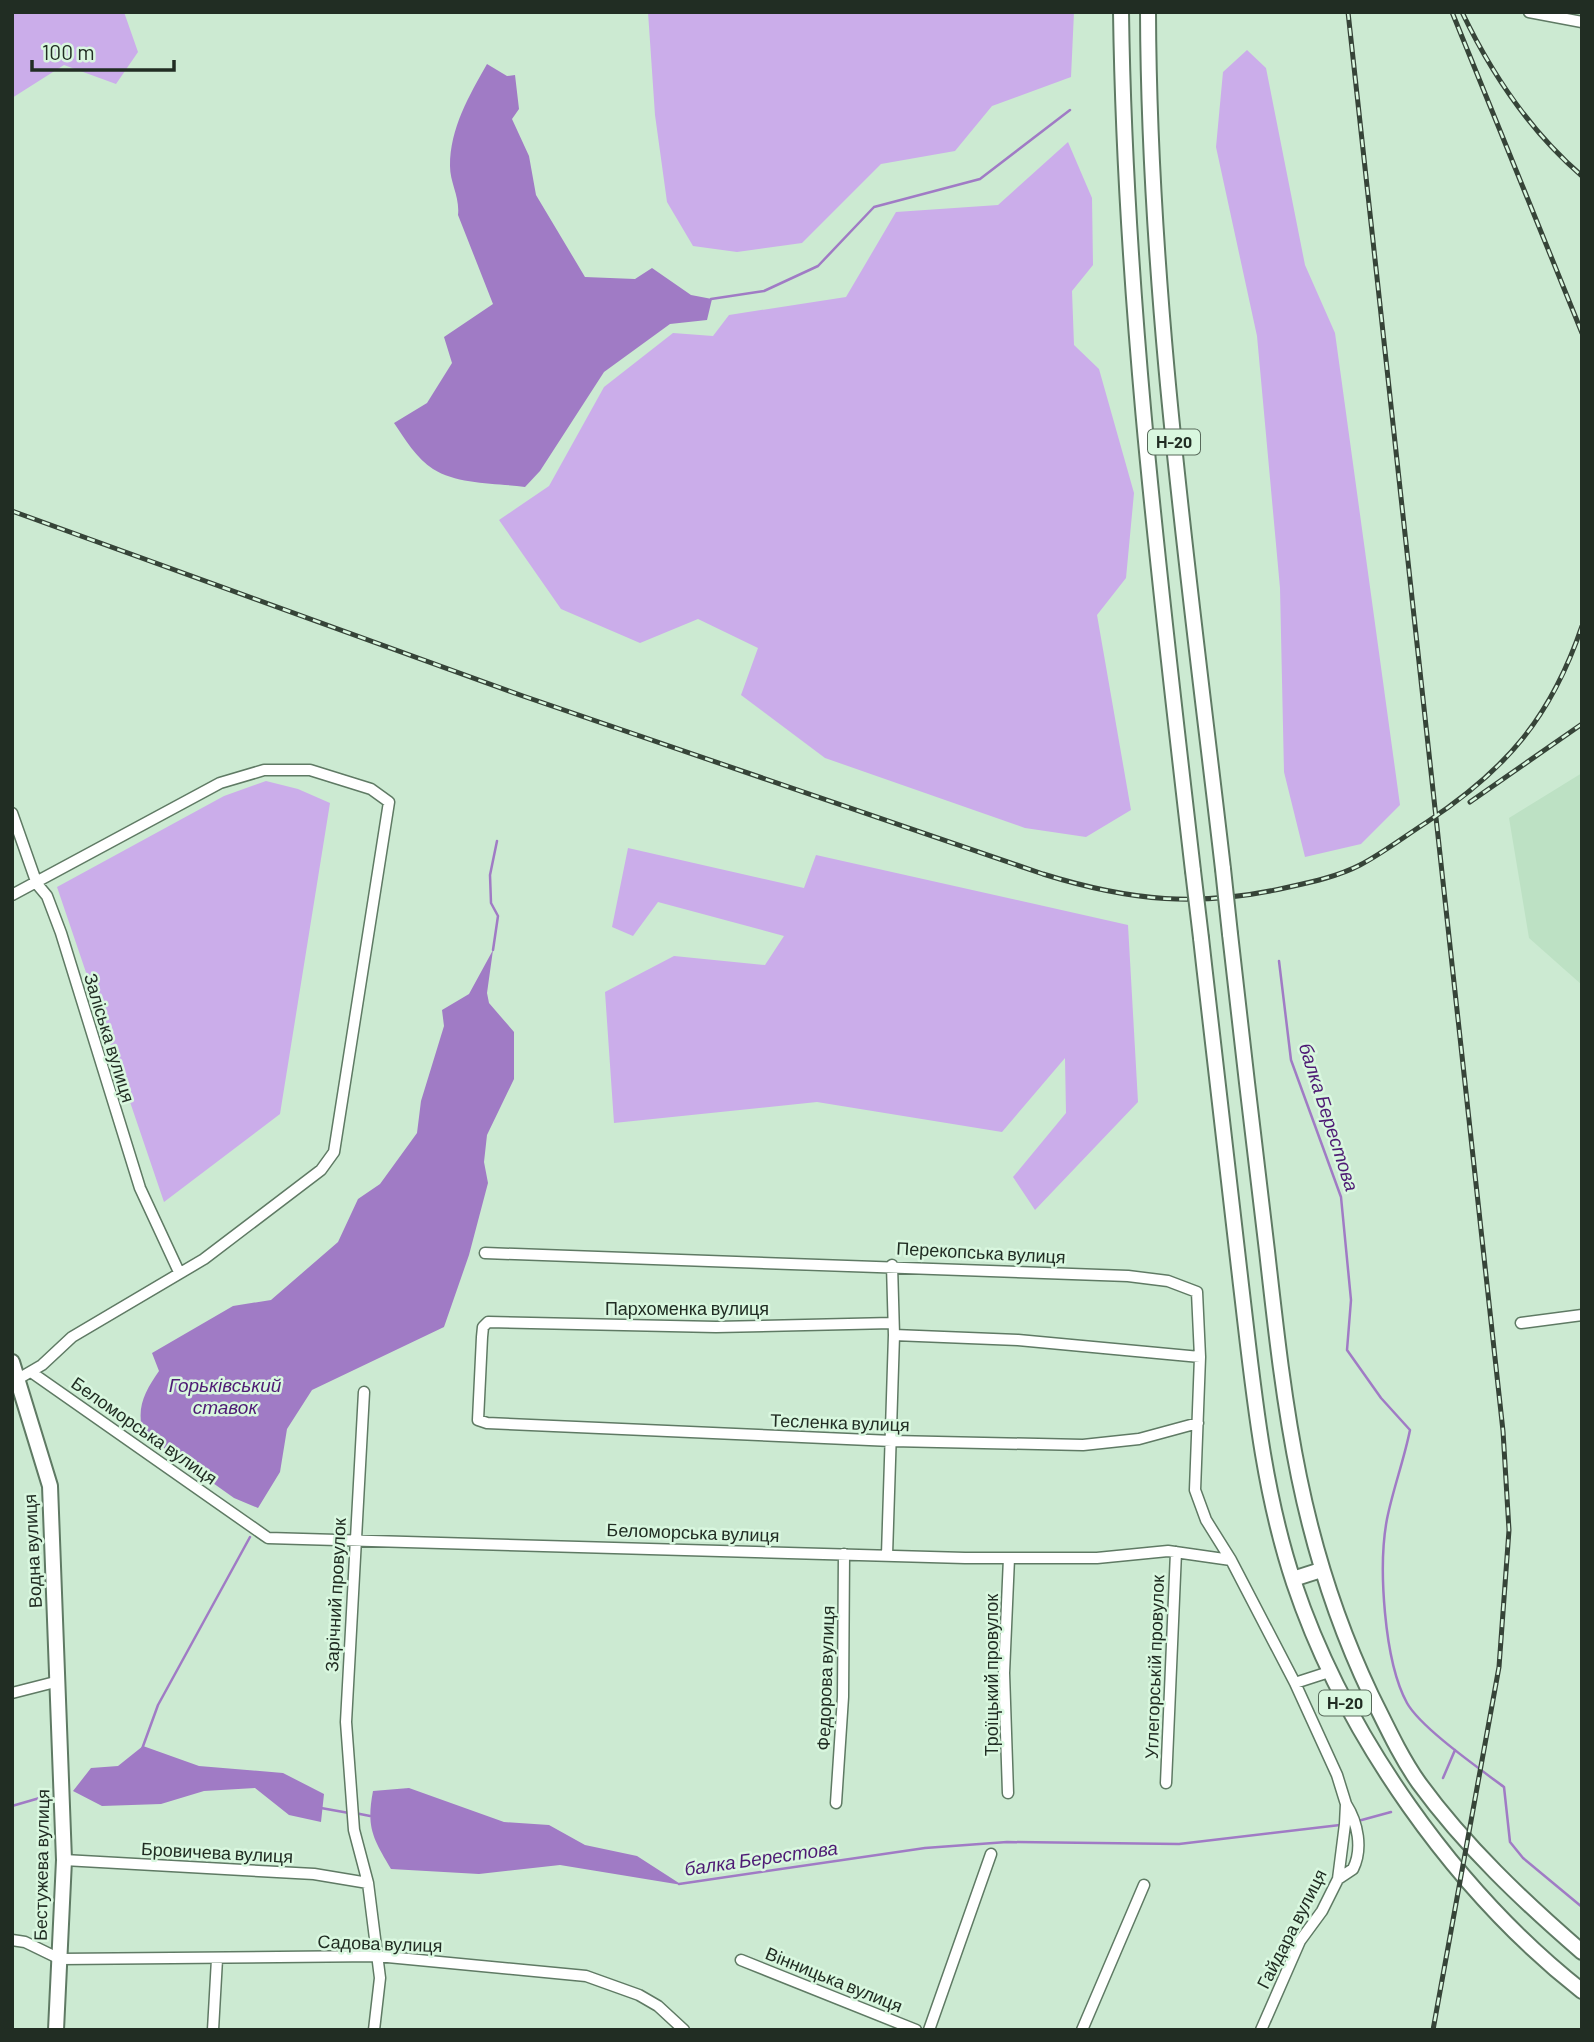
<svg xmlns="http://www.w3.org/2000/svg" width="1594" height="2042" font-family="Barlow,sans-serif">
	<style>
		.built { fill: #bde1c4 }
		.green { fill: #cbadea }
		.water { fill: #a07bc5 }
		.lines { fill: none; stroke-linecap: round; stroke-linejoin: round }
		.stream { stroke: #a07bc5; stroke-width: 2.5 }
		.street-casing { stroke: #5f7a64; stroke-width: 13 }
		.secondary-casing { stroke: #5f7a64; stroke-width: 18 }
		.primary-casing { stroke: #5f7a64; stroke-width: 18 }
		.street { stroke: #fff; stroke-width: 10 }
		.secondary { stroke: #fff; stroke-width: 14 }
		.primary { stroke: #fff; stroke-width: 14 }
		.rail-casing { stroke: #364438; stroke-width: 5 }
		.rail { stroke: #d9f7df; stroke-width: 2.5; stroke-dasharray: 8; stroke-linecap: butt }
		.primary-bridge-casing { stroke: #5f7a64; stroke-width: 18; stroke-linecap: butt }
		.primary-bridge { stroke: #fff; stroke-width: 14 }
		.labels { text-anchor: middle; stroke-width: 5; stroke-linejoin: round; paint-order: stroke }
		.shield { fill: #d9f7df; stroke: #586a5b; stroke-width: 2 }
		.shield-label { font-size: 16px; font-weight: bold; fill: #212d23 }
		.street-label { font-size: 18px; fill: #212d23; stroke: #d9f7df }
		.water-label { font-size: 19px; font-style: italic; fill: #4e1b74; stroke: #d9f7df }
	</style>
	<rect width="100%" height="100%" fill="#ccead2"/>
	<path class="built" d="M1582 773V985L1529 938 1509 818Z"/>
	<path class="green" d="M14 12H124L138 52 116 84 64 65 12 98Z
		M648 12H1074L1071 77 992 106 955 151 881 164 802 243 737 252 693 246 667 202 655 115Z
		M1247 50 1266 68 1305 265 1335 333 1400 805 1361 844 1305 857 1284 772 1280 588 1257 336 1216 147 1223 72Z
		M1068 142 1092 198 1093 265 1072 291 1074 345 1099 369 1134 493 1126 578 1097 615 1131 810 1086 837 1025 828 825 758 741 695 758 648 698 619 640 643 561 609 499 520 549 486 604 387 673 333 713 336 729 315 846 297 896 212 998 205Z
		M266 781 298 789 330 803 280 1114 164 1202 57 887 224 796Z
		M628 848 804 888 816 855 1128 925 1138 1102 1035 1210 1013 1177 1066 1113 1065 1058 1002 1132 817 1102 614 1123 605 992 674 956 765 965 784 936 658 902 633 936 612 927Z"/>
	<path class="water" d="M487 64 507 76 515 75 519 109 512 119 529 156 536 195 585 277 635 279 652 268 691 295 712 299 707 320 670 324 604 372 540 471 525 487C497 483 458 485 433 469 417 459 404 438 394 423L427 403 452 363 444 337 493 304 458 215C460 197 450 183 450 166 450 128 469 96 487 64Z
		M493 950 487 993 489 1003 514 1032V1079L487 1135 484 1162 488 1183 469 1255 444 1327 312 1390 287 1429 280 1472 258 1508 234 1498 144 1434C135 1409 145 1391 159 1371L152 1353 233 1306 271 1300 338 1242 358 1199 380 1184 417 1133 421 1101 444 1026 442 1010 469 994Z
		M143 1746 199 1766 283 1773 324 1794 321 1822 289 1815 255 1788 204 1791 161 1804 102 1806 73 1791 91 1768 118 1766Z
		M409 1788 504 1822 549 1825 585 1845 637 1856 682 1885 560 1865 479 1874 391 1869C373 1838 366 1828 373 1791Z"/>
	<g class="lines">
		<path class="stream" d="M711 299 764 291 818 266 874 207 980 179 1070 110
			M493 950 498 916 491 903 490 875 497 841
			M1279 961 1291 1060 1341 1197 1351 1300 1347 1350 1381 1398 1410 1430C1404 1460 1393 1489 1387 1519 1378 1566 1384 1661 1407 1703 1421 1728 1480 1769 1504 1787L1510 1842 1523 1858 1582 1907
			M142 1749 158 1705 250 1537
			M1443 1778 1455 1750
			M12 1806 43 1797
			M321 1808 349 1813
			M355 1813 370 1816
			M1358 1821 1391 1812
			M679 1884 925 1848 1007 1842 1179 1844 1340 1825"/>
		<g class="street-casing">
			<path id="street" d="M1529 12 1582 22
				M12 813 37 884 47 896 61 933 140 1188 179 1272
				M12 895 220 783 264 770H310L371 789 389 802 334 1152 321 1170 204 1259 72 1337 42 1365 18 1379
				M485 1253 1128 1276 1168 1281 1197 1292 1200 1357 1195 1490 1206 1520 1231 1560
				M892 1323 716 1327 488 1322 483 1327 482 1337 478 1420 487 1423 892 1441 1083 1445 1139 1439 1198 1423
				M1521 1323 1582 1315
				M894 1335 1018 1340 1200 1357
				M31 1372 268 1538 965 1558H1097L1168 1551 1231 1560 1295 1683 1329 1672
				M364 1392 346 1722 354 1830 368 1883 380 1978 374 2030
				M887 1555 894 1335 892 1265
				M12 1693 59 1681
				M1166 1783 1176 1552
				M1008 1793 1004 1673 1009 1558
				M836 1803 843 1697 844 1554
				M64 1860 314 1874 368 1883
				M1338 1879 1353 1869C1363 1849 1358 1823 1346 1804
				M12 1940 25 1942 60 1959 377 1956 586 1976 639 1995 658 2006 684 2030
				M741 1960 916 2030
				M213 2030 217 1959
				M929 2030 991 1854
				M1082 2030 1144 1885
				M1261 2030 1300 1941 1322 1911 1338 1879 1345 1824 1346 1804 1337 1775 1295 1683"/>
		</g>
		<g class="secondary-casing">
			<path id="secondary" d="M12 1362 50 1486 64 1860 56 2030"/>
		</g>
		<g class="primary-casing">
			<path id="primary" d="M1121 12C1125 301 1160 585 1193 871
				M1148 12C1149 299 1190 584 1223 869
				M1230 934C1242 1040 1254 1145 1267 1251 1285 1412 1300 1546 1371 1695 1386 1725 1400 1756 1419 1783 1465 1846 1523 1901 1582 1952
				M1201 938C1214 1054 1228 1170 1241 1285 1253 1385 1262 1487 1294 1583 1345 1735 1455 1891 1582 1991
				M1293 1579 1321 1570"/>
		</g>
		<use href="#street" class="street"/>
		<use href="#secondary" class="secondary"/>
		<use href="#primary" class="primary"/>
		<g class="rail-casing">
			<path id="rail" d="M1348 12 1503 1431 1509 1530 1499 1667 1433 2030
				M1452 12 1582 333
				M1462 12C1491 73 1531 132 1582 176
				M12 511 523 696 1043 874C1130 901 1199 908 1289 887 1312 882 1339 876 1360 865 1383 853 1405 836 1427 822 1507 769 1551 717 1582 626
				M1470 802 1582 724"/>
		</g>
		<use href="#rail" class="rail"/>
		<g class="primary-bridge-casing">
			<path id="primary-bridge" d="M1223 869 1230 934
				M1193 871 1201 938"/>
		</g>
		<use href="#primary-bridge" class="primary-bridge"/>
	</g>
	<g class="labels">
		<g class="shield">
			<rect x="1148" y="429.5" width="52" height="25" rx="5"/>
			<rect x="1319" y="1690.5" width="52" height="25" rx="5"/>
		</g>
		<g class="shield-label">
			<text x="1174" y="448">Н-20</text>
			<text x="1345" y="1709">Н-20</text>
		</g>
		<g class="street-label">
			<text transform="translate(109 1038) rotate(73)" y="6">Заліська вулиця</text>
			<text transform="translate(981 1253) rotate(3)" y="6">Перекопська вулиця</text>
			<text x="687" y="1315">Пархоменка вулиця</text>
			<text transform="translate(840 1423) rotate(2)" y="6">Тесленка вулиця</text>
			<text transform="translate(144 1431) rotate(35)" y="6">Беломорська вулиця</text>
			<text transform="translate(693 1533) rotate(2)" y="6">Беломорська вулиця</text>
			<text transform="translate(33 1551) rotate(-93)" y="6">Водна вулиця</text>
			<text transform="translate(336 1595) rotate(-87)" y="6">Зарічний провулок</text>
			<text transform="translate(1155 1667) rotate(-88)" y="6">Углегорськiй провулок</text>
			<text transform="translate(992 1675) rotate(-90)" y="6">Троїцький провулок</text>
			<text transform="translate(826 1678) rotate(-88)" y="6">Федорова вулиця</text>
			<text transform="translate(217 1853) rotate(3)" y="6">Бровичева вулиця</text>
			<text transform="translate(42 1865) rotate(-89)" y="6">Бестужева вулиця</text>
			<text transform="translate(1292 1929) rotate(-63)" y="6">Гайдара вулиця</text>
			<text transform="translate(380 1944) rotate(2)" y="6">Садова вулиця</text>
			<text transform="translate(834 1980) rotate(22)" y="6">Вінницька вулиця</text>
		</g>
		<g class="water-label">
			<text transform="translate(1329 1117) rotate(72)" y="7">балка Берестова</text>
			<text x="225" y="1392">Горьківський<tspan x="225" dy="22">ставок</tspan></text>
			<text transform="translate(761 1858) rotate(-8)" y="7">балка Берестова</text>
		</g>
	</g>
	<rect width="1594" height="2042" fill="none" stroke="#212d23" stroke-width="28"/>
	<path d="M32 60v10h142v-10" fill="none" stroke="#212d23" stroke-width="3.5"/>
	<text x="42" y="60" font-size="21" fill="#212d23" stroke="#d9f7df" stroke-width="5" paint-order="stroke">100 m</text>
</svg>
